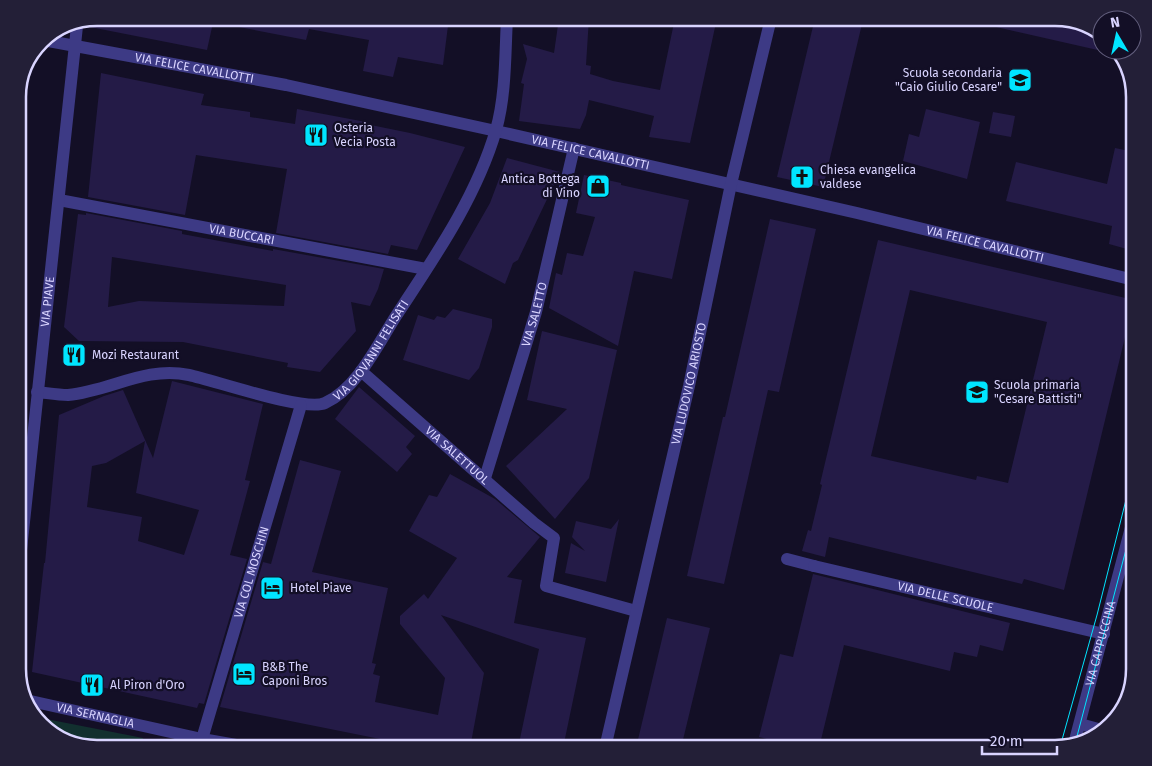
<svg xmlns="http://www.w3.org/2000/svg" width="1152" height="766" font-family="'Fira Sans',sans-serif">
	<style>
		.green { fill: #12302f }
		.building { fill: #241b47; fill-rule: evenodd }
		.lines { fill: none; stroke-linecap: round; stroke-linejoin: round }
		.pedestrian { stroke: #3d3a85; stroke-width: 12 }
		.minor { stroke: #3d3a85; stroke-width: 12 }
		.tertiary { stroke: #3d3a85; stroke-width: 12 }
		.tram { stroke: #00e5ff; stroke-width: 1 }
		.labels { text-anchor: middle; stroke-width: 4.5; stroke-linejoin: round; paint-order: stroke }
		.street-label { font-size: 12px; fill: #d9d4ff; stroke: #130f26 }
		.poi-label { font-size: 12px; fill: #d9d4ff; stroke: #130f26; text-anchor: start }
		.rim { fill: none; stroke: #d9d4ff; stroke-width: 2.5 }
	</style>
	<rect width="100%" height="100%" fill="#130f26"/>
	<path class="green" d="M36 717 143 738 141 748H98L53 735Z"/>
	<path class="building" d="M98 18H214L207 50 90 27V21Z
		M240 18H449L443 65 398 57 393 77 363 71 369 40 309 29 306 40 239 27Z
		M559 18H589L586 65 591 66 590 74 613 81 660 90 675 18H717L690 143 649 137 654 116 589 100 586 115 580 129 519 121 524 84 521 83 527 59 523 44 554 53Z
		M815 18H834L862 24 823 187 777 177Z
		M993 18H1054L1099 31 1102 34V51L992 26Z
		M101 73 204 94 201 105 250 112V117L295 124 297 109 366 122V124L410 133 465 147 417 250 391 245 388 254 276 233 287 169 196 155 185 215 88 197Z
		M926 109 980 122 967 179 903 161 909 134 919 137Z
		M993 112 1015 116 1011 137 989 133Z
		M1115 148 1134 152V251L1109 244 1112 226 1006 201 1016 162 1107 184Z
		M507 158 560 172 518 260 513 263 505 284 458 259 490 203Z
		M584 175 621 183V185L689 200 672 279 634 271 618 346 549 308 556 273 562 275 567 253 583 256 595 217 576 213Z
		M86 213 182 231V234L273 251V249L384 269 378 289 370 306 351 302 356 331 320 372 287 367 288 363 183 342 79 341 64 327 78 214 86 215ZM112 257 286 285 284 306 139 301 108 307Z
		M770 219 816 229 779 392 768 390 724 584 687 576 723 417H725Z
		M878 240 1134 300 1064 590 1024 579 1022 584 829 537 825 557 802 551 808 530 811 531 822 485 820 484ZM910 290 1047 322 1008 483 977 476 976 480 871 456Z
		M453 309 492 319V327L479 368 469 380 403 360 418 315 434 320 437 316 445 318Z
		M542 331 617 350 589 478 555 519 506 466 567 409 527 400Z
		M172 381 263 404 245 480 250 481 230 555 247 559 204 704 199 703 197 708 32 672 44 563H45L59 415 104 396 123 390 153 458ZM145 441 136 493 199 510 184 555 138 541 142 517 87 507 92 466 106 463Z
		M359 387 415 436 406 447 412 454 397 472 335 419Z
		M300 460 341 471 312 572 388 588 372 663 376 664 373 674 380 676 375 702 438 715 445 678 400 624V616L424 594 428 599 457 558 409 531 429 495 437 497 450 474 495 499 540 537 507 577 522 580 514 623 586 638 563 748H518L539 649 441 615 484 673 470 748H425L220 707 263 562 271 564Z
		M619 519 606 582 565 573 571 543 585 551 572 537 576 521 611 529Z
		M813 574 1010 623 1003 651 980 645 977 657 954 652 950 671 844 645 819 748H767L770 740 759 737 780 654 793 657Z
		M667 618 710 628 681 748H636Z"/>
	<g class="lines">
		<g class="pedestrian">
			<path id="s1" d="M59 200 426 269"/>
			<path d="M787 559 814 566"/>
		</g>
		<g class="minor">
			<path id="s2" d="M43 40 286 85 496 131 857 213 1134 280"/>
			<path id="s3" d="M361 371 534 523 554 538 546 586 636 611"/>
			<path id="s4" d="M37 392C47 393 58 395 68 395 111 391 144 366 189 375 216 381 305 412 325 403 357 389 378 344 396 316 434 258 476 198 496 130 506 95 505 54 507 18"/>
			<path id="s5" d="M485 478 536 312 574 148"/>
			<path id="s6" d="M814 566 1104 634"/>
			<path id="s7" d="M26 700 202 739 253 748"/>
			<path d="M1080 724 1102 730"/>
			<path id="s8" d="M202 739 301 405"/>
			<path id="s9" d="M605 748 689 386 731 184 771 18"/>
		</g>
		<g class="tertiary">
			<path id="s10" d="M18 578 77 26"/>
			<path id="s11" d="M1074 744 1134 516"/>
		</g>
		<path class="tram" d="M1075 744 1134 519
			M1060 747 1097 615 1134 468"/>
	</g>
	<defs>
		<g id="school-square" transform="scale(1.25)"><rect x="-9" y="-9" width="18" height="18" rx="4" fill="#00e5ff" stroke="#130f26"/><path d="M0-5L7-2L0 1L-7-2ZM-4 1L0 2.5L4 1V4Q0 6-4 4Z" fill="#111"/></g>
		<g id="restaurant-square" transform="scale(1.25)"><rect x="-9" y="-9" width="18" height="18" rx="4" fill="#00e5ff" stroke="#130f26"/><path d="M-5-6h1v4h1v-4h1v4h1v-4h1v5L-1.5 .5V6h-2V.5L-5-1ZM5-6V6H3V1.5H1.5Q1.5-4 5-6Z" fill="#111"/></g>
		<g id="church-square" transform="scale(1.25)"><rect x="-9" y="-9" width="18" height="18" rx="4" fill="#00e5ff" stroke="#130f26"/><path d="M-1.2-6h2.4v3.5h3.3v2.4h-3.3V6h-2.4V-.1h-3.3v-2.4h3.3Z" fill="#111"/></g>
		<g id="shop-square" transform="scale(1.25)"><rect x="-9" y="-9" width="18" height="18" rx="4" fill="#00e5ff" stroke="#130f26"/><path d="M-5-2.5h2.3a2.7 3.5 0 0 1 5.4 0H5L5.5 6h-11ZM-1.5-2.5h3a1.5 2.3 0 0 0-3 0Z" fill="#111"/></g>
		<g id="hotel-square" transform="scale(1.25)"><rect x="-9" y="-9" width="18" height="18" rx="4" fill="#00e5ff" stroke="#130f26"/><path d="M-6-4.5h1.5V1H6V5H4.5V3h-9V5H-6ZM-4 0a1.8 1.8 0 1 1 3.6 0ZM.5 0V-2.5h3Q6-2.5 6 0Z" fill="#111"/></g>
	</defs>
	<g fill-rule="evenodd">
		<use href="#school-square" x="1020" y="80"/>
		<use href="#restaurant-square" x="316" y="135"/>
		<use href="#church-square" x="802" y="177"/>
		<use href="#shop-square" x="598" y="186"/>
		<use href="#restaurant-square" x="74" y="355"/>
		<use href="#school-square" x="977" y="392"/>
		<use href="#hotel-square" x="272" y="588"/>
		<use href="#hotel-square" x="244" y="674"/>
		<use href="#restaurant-square" x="92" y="685"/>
	</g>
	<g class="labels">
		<g class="street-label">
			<text dy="4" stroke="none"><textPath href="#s2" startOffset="154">VIA FELICE CAVALLOTTI</textPath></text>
			<text dy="4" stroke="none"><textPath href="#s2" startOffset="559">VIA FELICE CAVALLOTTI</textPath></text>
			<text dy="4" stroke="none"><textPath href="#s1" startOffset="186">VIA BUCCARI</textPath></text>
			<text dy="4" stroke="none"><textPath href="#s2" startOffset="964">VIA FELICE CAVALLOTTI</textPath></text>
			<text dy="4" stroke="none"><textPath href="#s10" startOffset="278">VIA PIAVE</textPath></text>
			<text dy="4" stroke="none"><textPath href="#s5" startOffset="171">VIA SALETTO</textPath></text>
			<text dy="4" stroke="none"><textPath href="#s4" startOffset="366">VIA GIOVANNI FELISATI</textPath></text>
			<text dy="4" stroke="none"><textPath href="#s9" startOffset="374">VIA LUDOVICO ARIOSTO</textPath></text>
			<text dy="4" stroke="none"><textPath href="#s3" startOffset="128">VIA SALETTUOL</textPath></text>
			<text dy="4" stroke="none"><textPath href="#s8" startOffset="174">VIA COL MOSCHIN</textPath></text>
			<text dy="4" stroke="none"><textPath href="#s6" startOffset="135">VIA DELLE SCUOLE</textPath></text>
			<text dy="4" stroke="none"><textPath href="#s11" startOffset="104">VIA CAPPUCCINA</textPath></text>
			<text dy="4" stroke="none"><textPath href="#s7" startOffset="71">VIA SERNAGLIA</textPath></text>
		</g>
		<g class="poi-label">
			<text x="1002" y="77" text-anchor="end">Scuola secondaria<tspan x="1002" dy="14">"Caio Giulio Cesare"</tspan></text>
			<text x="334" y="132">Osteria<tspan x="334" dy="14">Vecia Posta</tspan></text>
			<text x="820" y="174">Chiesa evangelica<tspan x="820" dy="14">valdese</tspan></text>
			<text x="580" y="183" text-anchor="end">Antica Bottega<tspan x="580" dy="14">di Vino</tspan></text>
			<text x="92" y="359">Mozi Restaurant</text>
			<text x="994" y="389">Scuola primaria<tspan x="994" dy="14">"Cesare Battisti"</tspan></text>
			<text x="290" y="592">Hotel Piave</text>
			<text x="262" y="671">B&amp;B The<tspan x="262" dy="14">Caponi Bros</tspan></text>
			<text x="110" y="689">Al Piron d'Oro</text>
		</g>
	</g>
	<path d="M0 0H1152V766H0ZM97 26H1055A71 71 0 0 1 1126 97V669A71 71 0 0 1 1055 740H97A71 71 0 0 1 26 669V97A71 71 0 0 1 97 26Z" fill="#231f37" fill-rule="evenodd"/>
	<path class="rim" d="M97 26H1055A71 71 0 0 1 1126 97V669A71 71 0 0 1 1055 740H97A71 71 0 0 1 26 669V97A71 71 0 0 1 97 26Z"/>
	<g transform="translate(1117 35) rotate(351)"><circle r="24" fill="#130f26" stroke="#625e7d"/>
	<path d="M0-4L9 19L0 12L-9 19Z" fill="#00e5ff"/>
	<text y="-8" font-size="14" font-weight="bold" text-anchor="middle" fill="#d9d4ff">N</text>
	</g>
	<path d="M982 746v8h75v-8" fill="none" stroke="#d9d4ff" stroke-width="2.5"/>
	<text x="990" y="746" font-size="15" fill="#d9d4ff" stroke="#130f26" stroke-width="4" paint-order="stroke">20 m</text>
</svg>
